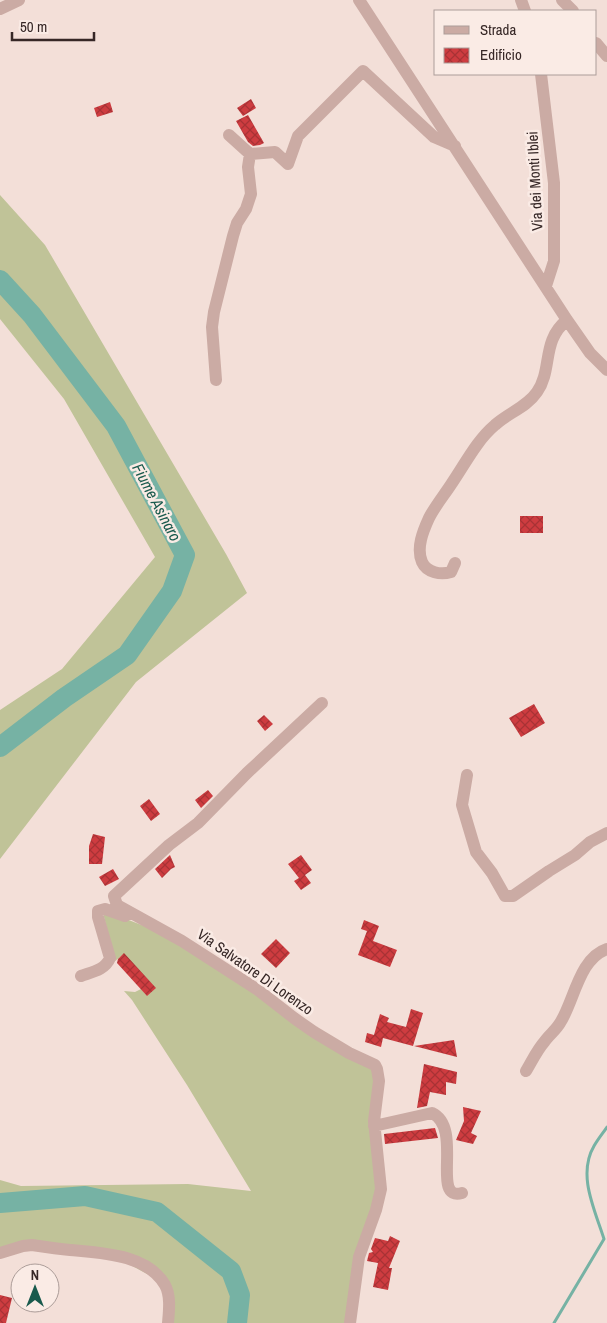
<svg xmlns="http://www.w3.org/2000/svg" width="607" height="1323" font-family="'Archivo Narrow',sans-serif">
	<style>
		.grass { fill: #c0c398 }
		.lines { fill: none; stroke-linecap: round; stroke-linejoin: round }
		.stream { stroke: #76b2a4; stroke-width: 3 }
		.river { stroke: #76b2a4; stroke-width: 20 }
		.building { fill: url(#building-cross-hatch) }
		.minor { stroke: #cbaba4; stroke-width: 12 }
		.labels { text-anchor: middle; stroke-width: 5; stroke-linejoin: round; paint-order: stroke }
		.street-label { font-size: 15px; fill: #362726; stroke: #faebe5 }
		.water-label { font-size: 16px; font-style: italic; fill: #195a4d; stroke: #faebe5 }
	</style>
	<defs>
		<pattern id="building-cross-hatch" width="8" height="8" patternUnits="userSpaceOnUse" patternTransform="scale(1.25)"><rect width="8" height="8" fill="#ce3c40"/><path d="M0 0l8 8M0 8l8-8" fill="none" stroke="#a83235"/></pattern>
	</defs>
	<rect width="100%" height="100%" fill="#f3dfd8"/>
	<path class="grass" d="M0 195 45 245 226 554 247 593 136 682 0 859V710L62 669 155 557 64 399 0 319Z
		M103 913 126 919 157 931 375 1070 378 1178 346 1323H171L169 1286 103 1250 0 1249V1180L21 1186 188 1184 251 1191 187 1085 132 1000 124 991 135 992 141 989 147 996 124 954 115 961Z"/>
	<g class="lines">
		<path class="stream" d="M554 1323 604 1239C595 1210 577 1175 594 1146 598 1139 603 1133 607 1127"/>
		<path class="river" d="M0 280 32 315 116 426 185 555 172 591 127 655 64 698 0 747
			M0 1203 85 1196 157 1212 231 1271 240 1295 237 1323"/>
	</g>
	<path class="building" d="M251 99 256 108 243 116 237 108Z
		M110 102 113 112 97 117 94 108Z
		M248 115 264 143 260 145 253 146 248 142 236 121Z
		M520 516H543V533H520Z
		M534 704 545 723 521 737 509 718Z
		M264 715 273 724 265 731 257 721Z
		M208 790 213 796 201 808 195 800Z
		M149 799 160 814 151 821 140 806Z
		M93 834 105 837 102 864H89V846Z
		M170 855 175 867 171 869 162 878 155 869Z
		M301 855 312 870 305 875 311 883 301 890 294 881 299 878 288 864Z
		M113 869 119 879 105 886 99 877Z
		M364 920 379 926 373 941 397 950 390 967 358 955 367 931 361 929Z
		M276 939 290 953 276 968 261 954Z
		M124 953 156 988 147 996 117 963 118 959Z
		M411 1009 423 1013 413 1046 383 1038 381 1047 365 1042 367 1033 374 1035 380 1014 389 1018 387 1022 406 1027Z
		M454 1040 457 1057 414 1046Z
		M424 1064 457 1072 456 1084 446 1082V1095L430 1092 427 1106 417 1108Z
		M463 1107 481 1111 471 1133 477 1136 473 1144 456 1140 464 1121Z
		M435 1128 438 1138 385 1144 384 1134Z
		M390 1236 400 1241 389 1268H392L388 1290 373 1287 378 1263 367 1261 369 1253 373 1252 371 1249 375 1238 388 1241Z
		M0 1295 12 1298 6 1323H0Z"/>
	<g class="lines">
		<path class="minor" d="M359 0 567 320 590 353 607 370
			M521 0 525 11
			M562 0 573 11
			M0 9 19 0
			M596 43 607 56
			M541 74 554 183V261L546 286
			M229 135 250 154 275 152 288 164 298 136 363 71 434 137 455 146
			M216 380 212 327 214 312 233 236 237 223 246 209 251 194 248 167 250 154
			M455 563 451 572C441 575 427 573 422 562 416 548 423 531 429 518 435 506 445 494 452 483 465 464 477 440 495 425 508 413 527 407 537 392 553 369 541 341 567 320
			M322 703 247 773 198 823 169 845 114 896 117 905 182 941 258 990 294 1018 314 1032 349 1053 375 1065 377 1069 379 1081 374 1121 381 1189 376 1210 359 1257 350 1323
			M467 775 462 805 476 852 492 873 505 896H513L549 871 575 855 590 842 607 833
			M81 976C92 972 105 970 110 958L98 917V911L105 909 125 916
			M526 1071C532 1061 537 1050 545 1041 549 1035 556 1030 560 1023 574 1002 579 958 607 949
			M374 1126 432 1113C464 1128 430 1202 462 1193
			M0 1253 23 1246 32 1245C45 1247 58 1249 70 1250 101 1253 147 1254 165 1285 171 1296 169 1311 168 1323"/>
	</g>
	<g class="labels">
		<g class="street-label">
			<text transform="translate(535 181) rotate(-93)" y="5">Via dei Monti Iblei</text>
			<text transform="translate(255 972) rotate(35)" y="5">Via Salvatore Di Lorenzo</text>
		</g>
		<g class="water-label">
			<text transform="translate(157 502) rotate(62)" y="6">Fiume Asinaro</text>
		</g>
	</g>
	<rect x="434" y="10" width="162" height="65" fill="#faebe5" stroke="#ac9d99"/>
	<rect x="444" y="26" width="25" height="8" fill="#cbaba4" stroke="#ac9d99"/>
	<text x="480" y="35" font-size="15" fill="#362726">Strada</text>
	<rect x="444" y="48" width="25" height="15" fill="url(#building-cross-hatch)" stroke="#ac9d99"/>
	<text x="480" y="60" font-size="15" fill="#362726">Edificio</text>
	<g transform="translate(35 1288)"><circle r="24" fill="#faebe5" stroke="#ac9d99"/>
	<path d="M0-4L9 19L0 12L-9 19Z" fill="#195a4d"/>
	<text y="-8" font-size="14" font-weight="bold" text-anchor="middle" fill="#362726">N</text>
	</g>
	<path d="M12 32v8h82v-8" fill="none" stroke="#362726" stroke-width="2.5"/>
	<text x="20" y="32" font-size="15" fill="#362726" stroke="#faebe5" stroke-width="4" paint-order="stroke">50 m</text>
</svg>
